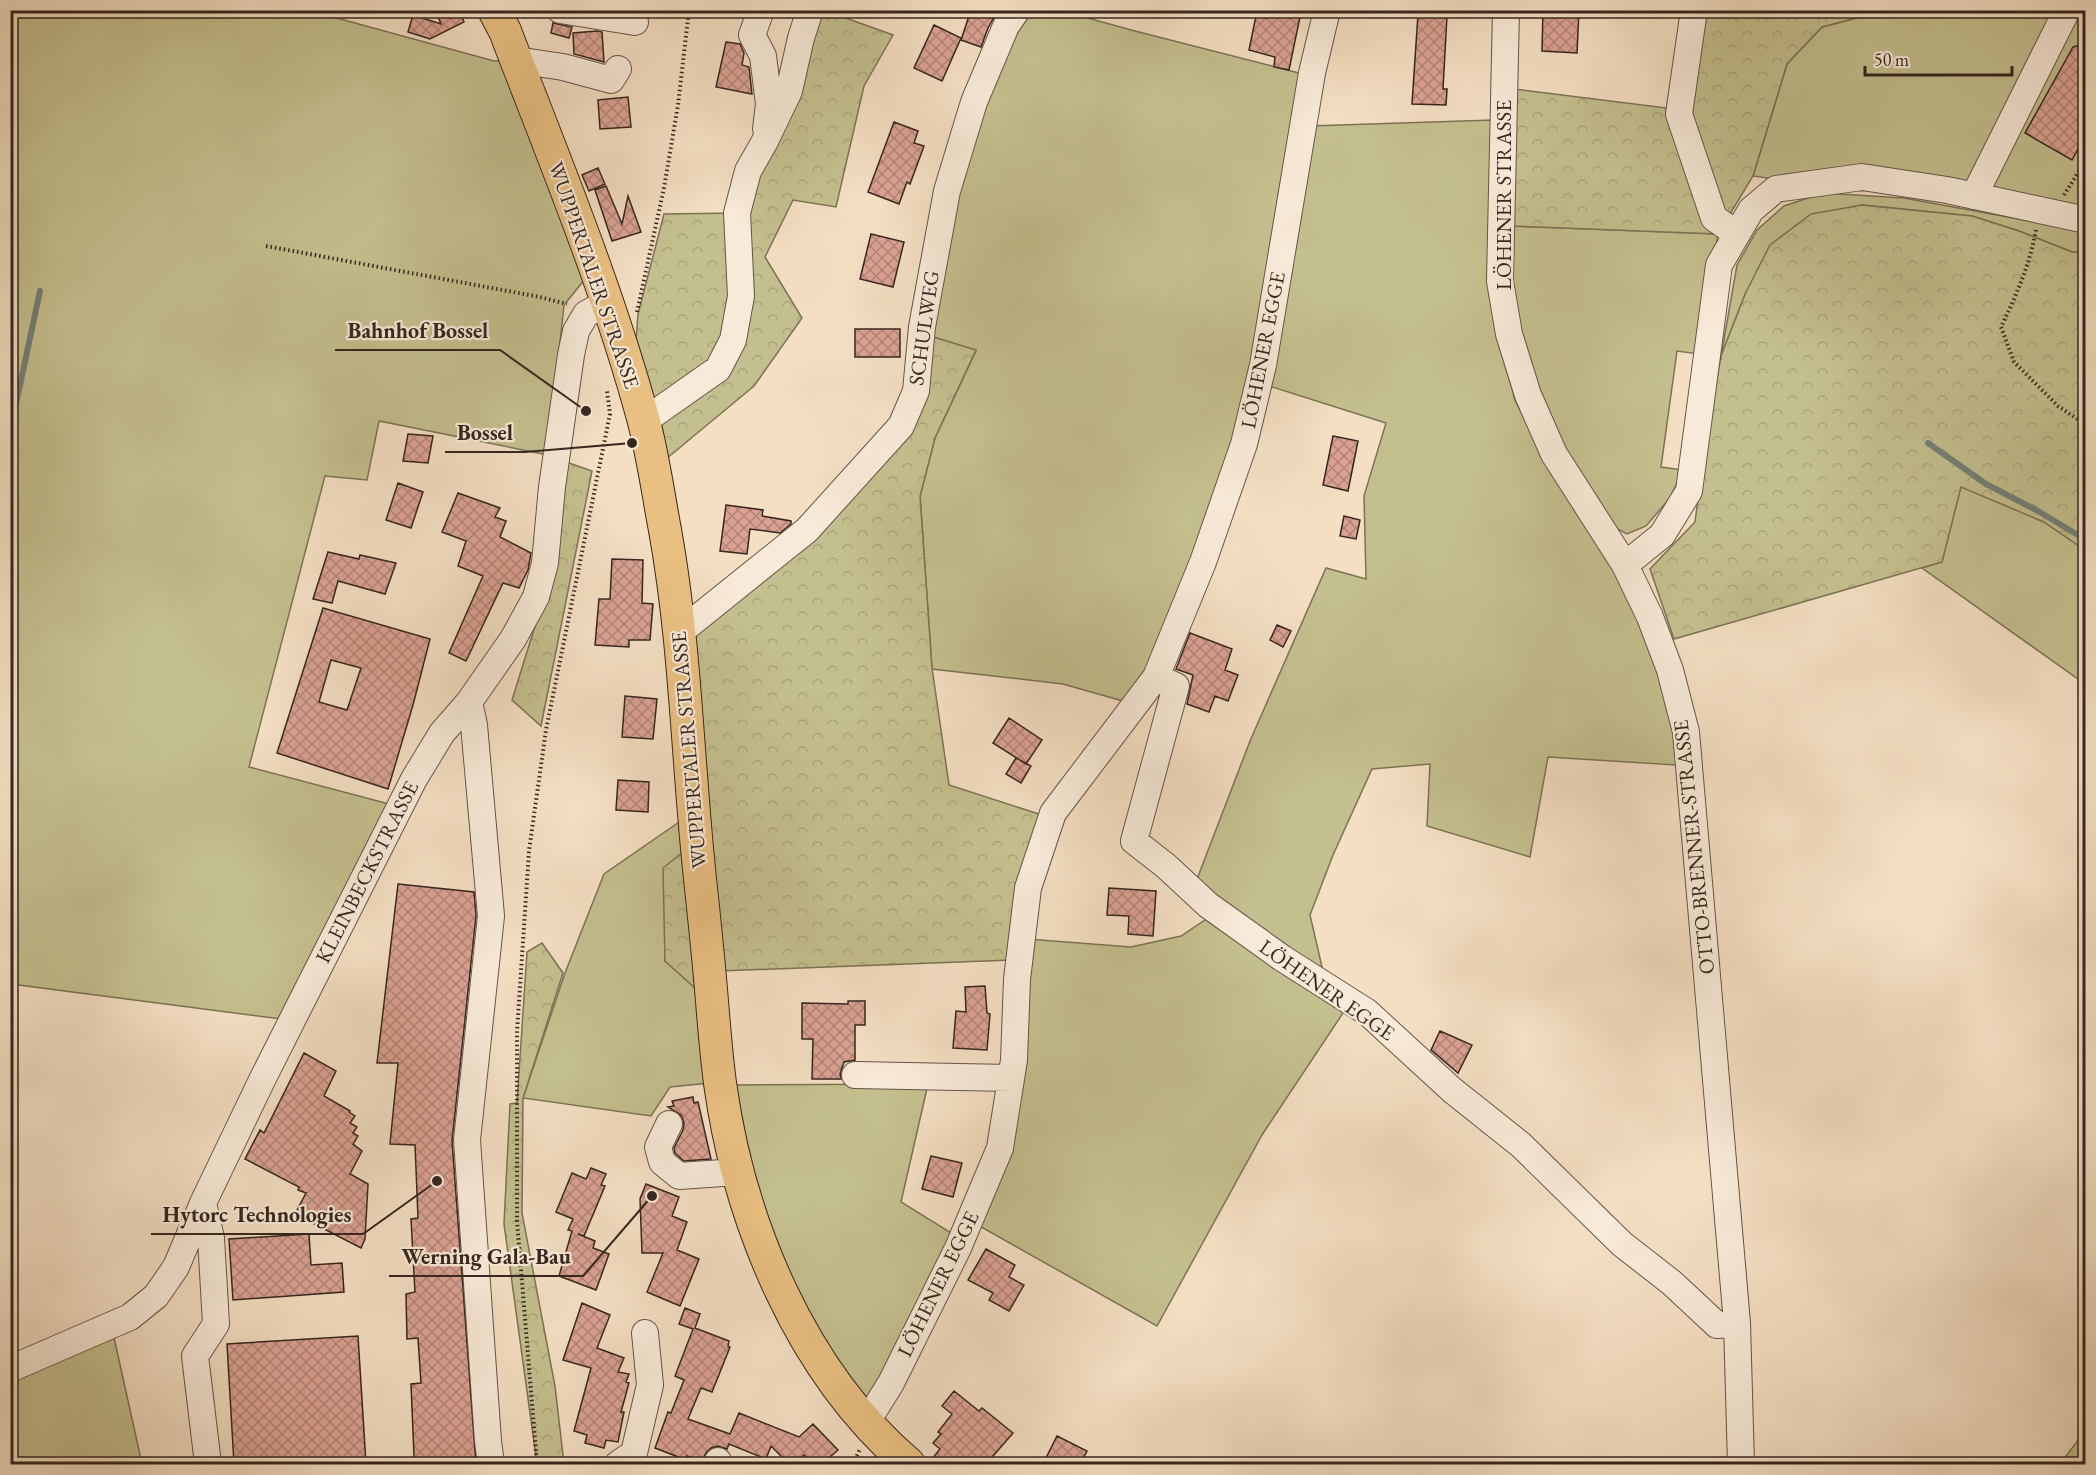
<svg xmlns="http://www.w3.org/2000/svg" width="2096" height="1475" font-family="'EB Garamond',serif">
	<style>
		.green { fill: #c4bf8e; stroke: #7c7256; stroke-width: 1.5 }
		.forest { fill: url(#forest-crowns); stroke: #7c7256; stroke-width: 1.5 }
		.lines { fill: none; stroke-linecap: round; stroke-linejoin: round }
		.stream { stroke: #738177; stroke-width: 6 }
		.building { fill: url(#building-cross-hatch); stroke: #35261f; stroke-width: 1.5; fill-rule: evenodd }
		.minor-casing { stroke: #655448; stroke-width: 28 }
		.major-casing { stroke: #35261f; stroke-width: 34 }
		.path { stroke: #35261f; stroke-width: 4; stroke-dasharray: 1.5 3; stroke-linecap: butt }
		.minor { stroke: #f8ead8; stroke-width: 26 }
		.major { stroke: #eac082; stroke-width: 32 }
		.labels { text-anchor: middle; stroke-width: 4.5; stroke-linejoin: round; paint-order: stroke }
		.street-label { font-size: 21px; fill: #35261f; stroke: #f8ead8 }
		.leader { fill: none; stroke: #35261f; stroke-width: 2 }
		.callout-dot { fill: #35261f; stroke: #f8ead8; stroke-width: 2 }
		.callout-label { font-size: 22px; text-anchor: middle; font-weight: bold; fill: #35261f; stroke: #f8ead8; stroke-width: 4.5; stroke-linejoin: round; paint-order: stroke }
	</style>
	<defs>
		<pattern id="forest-crowns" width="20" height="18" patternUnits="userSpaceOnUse" patternTransform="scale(1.5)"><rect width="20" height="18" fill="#c4bf8e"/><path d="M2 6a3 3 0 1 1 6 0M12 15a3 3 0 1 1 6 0" fill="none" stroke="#a9a47a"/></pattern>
		<pattern id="building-cross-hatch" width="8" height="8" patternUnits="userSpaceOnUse" patternTransform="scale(1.5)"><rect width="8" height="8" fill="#dba293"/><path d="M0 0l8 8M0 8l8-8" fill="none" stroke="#b28477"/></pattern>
	</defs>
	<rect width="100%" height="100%" fill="#f4dfc3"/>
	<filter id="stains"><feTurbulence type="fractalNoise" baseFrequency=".00333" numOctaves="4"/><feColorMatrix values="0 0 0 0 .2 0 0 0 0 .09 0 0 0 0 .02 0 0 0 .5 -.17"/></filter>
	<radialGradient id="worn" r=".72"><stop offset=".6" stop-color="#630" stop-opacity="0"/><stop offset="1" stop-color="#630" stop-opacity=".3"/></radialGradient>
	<path class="green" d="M11 11H323L322 14 494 61 506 60 585 279 564 305 548 455 379 421 367 480 325 476 249 767 389 804 281 1019 11 984Z
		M1023 11H1062L1135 31 1303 74 1254 388 1201 553 1130 703 1063 684 932 669 920 496 935 438 976 351 927 335 951 190Z
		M1866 11H2085V209L1774 179 1753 176 1787 64 1822 27 1860 17Z
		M1493 120 1498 334 1515 400 1553 476 1610 561 1653 645 1672 719 1676 765 1548 757 1530 857 1427 826 1430 764 1372 769 1333 855 1310 915 1325 980 1194 887 1250 741 1326 568 1366 579 1364 496 1386 423 1266 385 1309 126Z
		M1823 193 1904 198 2085 231V253L2072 252 2019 231 1972 216 1862 205 1746 292 1721 356 1737 265 1757 230 1784 206Z
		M1510 226 1718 234 1699 354 1677 351 1661 467 1683 470 1670 498 1646 526 1627 534 1616 528 1562 444 1532 372 1511 295Z
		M1961 486 2044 522 2085 550V684L1922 568 1942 562Z
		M685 818 688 848 665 961 695 988 710 1083 670 1087 651 1116 523 1098 565 973 604 874Z
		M1211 916 1347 1007 1262 1135 1157 1326 976 1224 1028 939 1131 947 1181 936Z
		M928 1084 901 1202 956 1236 876 1399 865 1402 836 1364 779 1257 751 1166 736 1085Z
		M113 1333 142 1464H11V1376Z"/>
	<path class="forest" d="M818 11H826L893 35 864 86 836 207 793 200 765 257 802 318 754 386 666 459 635 352 638 314 664 214 737 213Z
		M1705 11H1866L1860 17 1822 27 1787 64 1753 176 1718 234 1510 226 1515 89 1690 111Z
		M1862 205 1972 216 2019 231 2072 252 2085 253V550L2044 522 1961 487 1942 562 1674 639 1650 569 1695 522 1705 443 1721 356 1746 292 1770 245 1811 214Z
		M927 335 976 350 935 438 920 496 932 668 949 785 1045 816 1011 960 720 971 694 629 906 428Z
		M563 461 592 471 541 726 512 700 544 597Z
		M688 848 701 980 695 988 665 961 663 868Z
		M542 943 563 973 523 1098 522 1213 555 1386 564 1464H537L504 1224 510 1104 517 1103 527 952Z
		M2085 1431V1464H2060Z"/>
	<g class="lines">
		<path class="stream" d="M10 432 40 291
			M1928 443 1986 484 2038 511 2086 540"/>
	</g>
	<path class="building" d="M435 10H459L464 22 430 39 408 32 413 15 441 24Z
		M971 10H998L988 28 981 47 961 40Z
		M1543 10H1579L1577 53 1542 51Z
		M1257 11 1300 17 1289 70 1274 67 1275 57 1249 50Z
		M1418 14 1447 16 1443 89H1447L1446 105 1412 104Z
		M553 23 572 27 569 38 551 33Z
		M934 25 961 38 942 81 914 68Z
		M597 31 602 32 604 62 574 54 573 33Z
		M726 42 740 44 744 53 742 65 749 67 752 94 716 87Z
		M2085 43V136L2072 160 2025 133 2073 47Z
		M628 97 631 127 600 129 598 100Z
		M894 122 918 131 914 143 924 146 910 184 907 182 899 204 868 192Z
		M598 168 605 184 589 191 582 175Z
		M606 186 622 224 628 196 641 232 612 241 595 190Z
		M871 234 904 242 893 287 860 279Z
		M855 329H900V357H855Z
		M408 434 433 436 428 463 403 461Z
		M1333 436 1358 441 1348 491 1323 485Z
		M398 483 423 492 411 528 386 520Z
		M458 493 500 508 495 517 506 521 500 537 531 553 528 570 519 588 503 583 466 661 449 653 483 576 458 566 466 541 442 532Z
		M726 505 763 510 762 516 791 521V524L780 533 750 529 747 554 720 551Z
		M1344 516 1360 520 1356 539 1340 536Z
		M328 552 359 559 360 555 396 563 385 594 338 581 332 603 313 599Z
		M612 559 643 560 642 603 653 604 650 640H629V647L595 645 599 599H610Z
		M323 608 430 639 413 705 388 789 277 753ZM331 660 361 668 347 710 319 702Z
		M1277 625 1291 631 1283 647 1270 640Z
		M1190 633 1232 649 1225 670 1238 675 1228 701 1215 696 1209 712 1187 704 1193 675 1176 669Z
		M625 696 657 699 653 739 622 737Z
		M1009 718 1042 740 1026 764 993 743Z
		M1016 758 1031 766 1021 783 1006 774Z
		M618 780 649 782 648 812 616 810Z
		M398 884 474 892 476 916 452 1141 476 1464H416L414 1456 411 1384 421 1383 418 1338 407 1339 406 1294 415 1292 411 1219 418 1218 415 1145 390 1144 398 1063H377Z
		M1109 888 1156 891 1153 936 1128 934 1129 916 1107 915Z
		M985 986 987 1013 990 1014 987 1050 953 1048 956 1011 966 1012 965 987Z
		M848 1001H865V1025H855V1060L844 1062 840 1074 841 1079H812L813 1039H802V1003L848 1004Z
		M1440 1031 1472 1045 1458 1073 1431 1050Z
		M304 1053 336 1071 324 1096 350 1111 349 1112 355 1116 350 1123 357 1127 353 1133 358 1136 353 1144 362 1151 350 1174 368 1184 365 1239 361 1248 295 1214 306 1193 298 1190 299 1187 245 1159 260 1130 264 1133Z
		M693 1097 694 1103 698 1102 711 1159 684 1161 675 1153 674 1148 683 1130 684 1122 681 1115 668 1107 674 1106 672 1101Z
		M931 1156 962 1163 953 1197 922 1189Z
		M591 1168 606 1174 601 1185 605 1186 584 1236 578 1234 595 1241 593 1248 609 1254 596 1290 559 1276 572 1231 568 1230 573 1219 556 1212 572 1173 586 1179Z
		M646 1184 679 1197 672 1216 687 1222 677 1250 699 1259 680 1306 647 1292 663 1253H642L640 1199Z
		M309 1234 311 1265 342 1263 344 1292 233 1300 229 1239Z
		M986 1249 1015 1265 1009 1277 1024 1285 1009 1311 989 1300 993 1293 968 1280Z
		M582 1303 610 1315 597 1348 624 1358 618 1372 629 1374 626 1382 629 1383 621 1412H624L618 1442 606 1440 604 1448 585 1443 587 1435 574 1431 591 1368 563 1360Z
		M685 1308 700 1314 695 1328 729 1341 728 1346 730 1347 712 1392 701 1388 688 1419 730 1434 739 1413 799 1437 813 1424 838 1450 822 1464H813L804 1455 793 1464H789L771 1446 766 1459 729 1444 727 1449 718 1446 711 1448 706 1453 702 1461 687 1456 686 1460 655 1448 668 1412 671 1413 684 1380 675 1376 693 1329 679 1324Z
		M358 1336 366 1464H234L227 1344Z
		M954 1391 979 1411 982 1408 1013 1433 986 1464H928L940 1449 933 1443 941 1434 938 1432 952 1414 942 1406Z
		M1057 1436 1087 1451 1080 1464H1053L1045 1460Z"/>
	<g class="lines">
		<g class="minor-casing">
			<path id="minor" d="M560 10 635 22
				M761 10 752 35 763 56 769 104 766 129
				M1506 10 1500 281 1509 334 1528 395 1554 454 1625 565 1650 617 1670 670 1686 732 1737 1323 1741 1464
				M1694 10 1679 114 1714 218 1737 234
				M516 60 563 67 611 80 618 69
				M1974 196 2067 10
				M644 421 718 369 733 340 741 296 737 213 748 171 765 141 789 91 801 38 810 10
				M1625 565 1662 535 1689 491 1719 265 1751 210 1776 189 1862 177 1947 190 2086 220
				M680 632 807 530 901 426 916 391 922 327 947 191 974 102 1006 26 1017 10
				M1156 677 1176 686 1134 841 1166 866 1208 905 1282 958 1367 1012 1452 1090 1521 1145 1622 1244 1672 1283 1717 1325 1737 1323
				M469 702 474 725 491 916 467 1140 488 1441 491 1464
				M855 1075 1011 1078
				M669 1124 658 1147 662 1162 679 1176 738 1172
				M203 1203 211 1238 216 1324 195 1356 208 1464
				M10 1369 130 1317 156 1296 176 1267 203 1203 263 1078 414 779 442 733 469 702 513 639 536 597 545 563 552 487 571 355 576 331 586 314 608 302
				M866 1423 891 1383 958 1248 1000 1148 1014 1060 1017 979 1028 888 1053 813 1156 677 1203 562 1244 444 1263 365 1312 73 1327 10
				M618 1464 634 1453 650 1385 645 1333
				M716 1464 718 1461"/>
		</g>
		<g class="major-casing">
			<path id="major" d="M494 10 505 31C554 159 607 286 643 418 653 455 658 493 665 530 684 635 687 742 697 848 700 881 704 914 707 947 712 992 714 1038 720 1083 739 1222 801 1372 909 1464"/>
		</g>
		<path class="path" d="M2064 195 2086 160
			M2036 230C2030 264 2016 296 2001 327L2014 362 2058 406 2086 425
			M266 246 540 297 567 304
			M637 312 664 188 678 105 689 10
			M537 1464 517 1221V1032L529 851 546 730 610 414 607 391
			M853 1464 860 1449"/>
		<use href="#minor" class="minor"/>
		<use href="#major" class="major"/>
	</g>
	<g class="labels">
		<g class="street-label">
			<text transform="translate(1504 195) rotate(-90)" y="7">LÖHENER STRASSE</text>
			<text transform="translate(594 275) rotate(71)" y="7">WUPPERTALER STRASSE</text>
			<text transform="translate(924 328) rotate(-82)" y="7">SCHULWEG</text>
			<text transform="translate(1263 350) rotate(-79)" y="7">LÖHENER EGGE</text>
			<text transform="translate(689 750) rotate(-95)" y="7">WUPPERTALER STRASSE</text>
			<text transform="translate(1694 847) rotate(-96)" y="7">OTTO-BRENNER-STRASSE</text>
			<text transform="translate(367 872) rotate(-63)" y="7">KLEINBECKSTRASSE</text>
			<text transform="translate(1327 990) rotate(35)" y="7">LÖHENER EGGE</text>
			<text transform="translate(938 1284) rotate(-64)" y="7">LÖHENER EGGE</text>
		</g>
	</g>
	<path class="leader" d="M586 411L500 350H335M632 443L525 452H445M437 1181L363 1234H151M652 1196L583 1276H389"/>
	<g class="callout-dot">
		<circle cx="586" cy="411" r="6"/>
		<circle cx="632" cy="443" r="6"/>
		<circle cx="437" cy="1181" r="6"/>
		<circle cx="652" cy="1196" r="6"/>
	</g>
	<g class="callout-label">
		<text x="418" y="338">Bahnhof Bossel</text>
		<text x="485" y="440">Bossel</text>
		<text x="257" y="1222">Hytorc Technologies</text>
		<text x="486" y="1264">Werning Gala-Bau</text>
	</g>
	<rect width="2096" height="1475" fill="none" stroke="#f4dfc3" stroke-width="36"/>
	<rect x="12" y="12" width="2072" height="1451" fill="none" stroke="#35261f" stroke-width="3"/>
	<rect x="18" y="18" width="2060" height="1439" fill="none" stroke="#35261f" stroke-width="1.5"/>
	<path d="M1865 66v9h147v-9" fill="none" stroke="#35261f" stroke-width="3"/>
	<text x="1874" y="66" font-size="18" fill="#35261f" stroke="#f8ead8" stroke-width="4.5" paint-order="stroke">50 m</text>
	<rect width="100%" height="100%" filter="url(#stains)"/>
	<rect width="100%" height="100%" fill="url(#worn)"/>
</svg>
